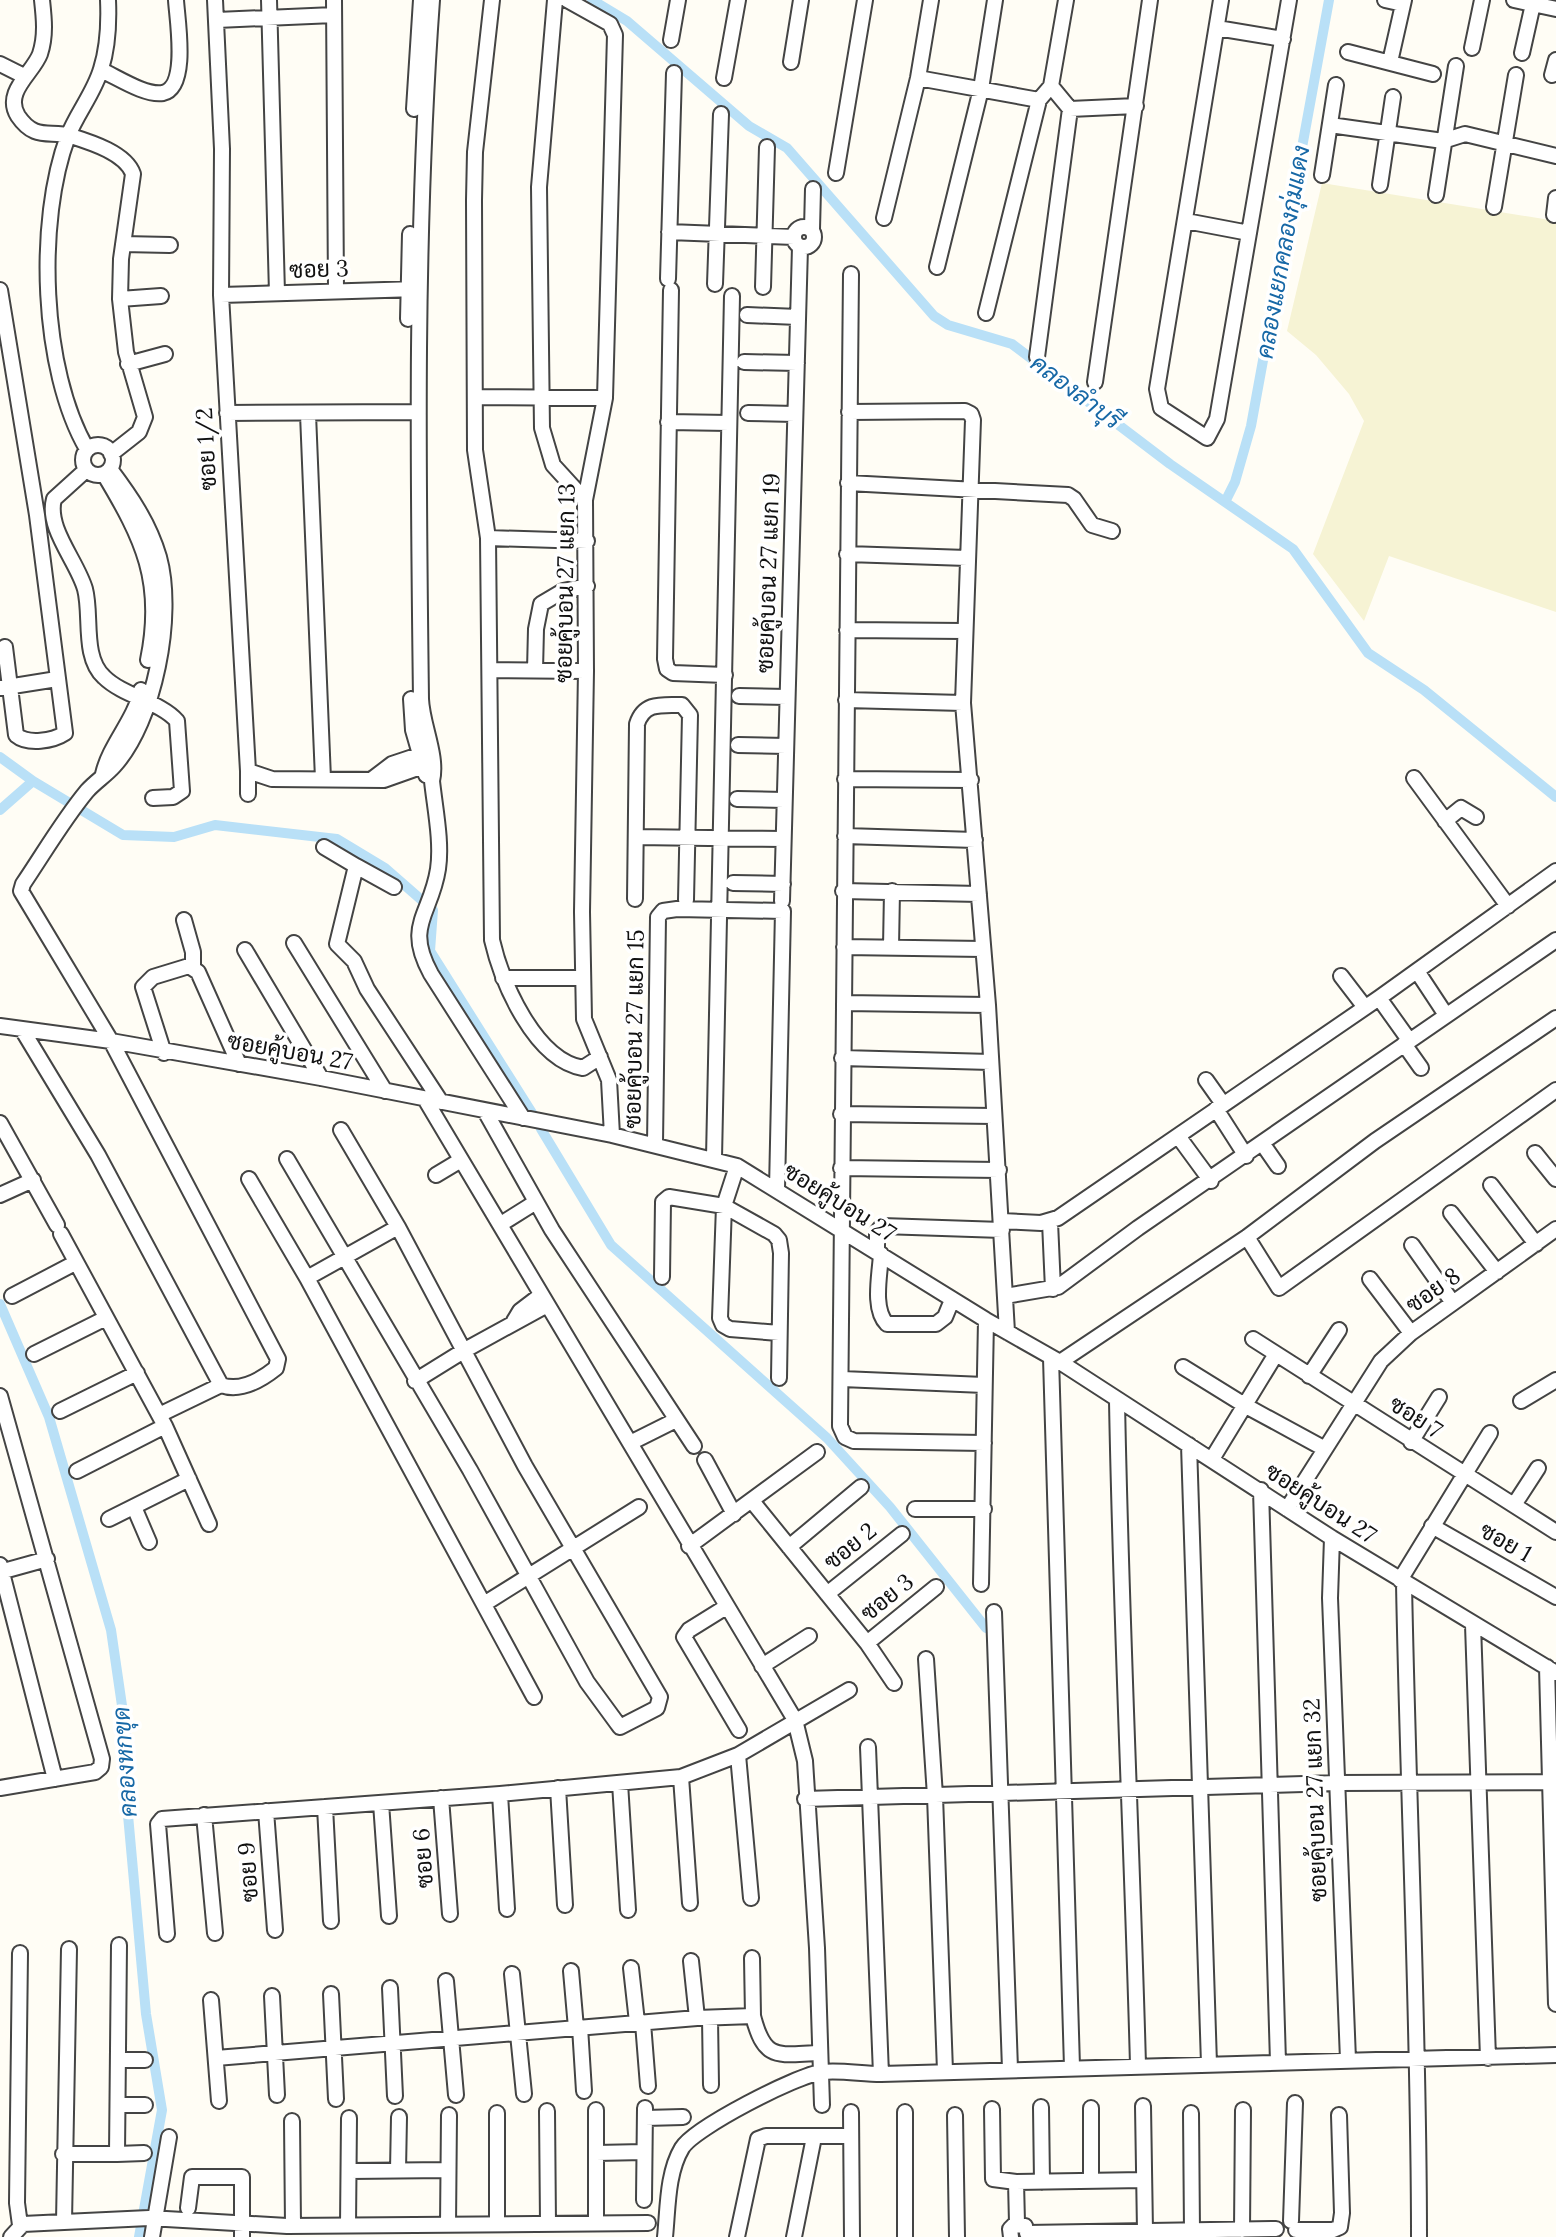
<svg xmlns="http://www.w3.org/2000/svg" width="1556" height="2237" font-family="Lora,Sarabun,serif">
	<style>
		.farmland { fill: #f6f3d4 }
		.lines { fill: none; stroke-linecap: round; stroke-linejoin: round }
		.canal { stroke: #b9e0f7; stroke-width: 10 }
		.minor-casing { stroke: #444; stroke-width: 18 }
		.minor { stroke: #fff; stroke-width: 14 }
		.labels { text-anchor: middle; stroke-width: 7; stroke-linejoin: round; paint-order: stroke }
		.street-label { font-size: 23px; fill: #111; stroke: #fff }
		.water-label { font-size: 24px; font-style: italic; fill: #1768a6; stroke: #fff }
	</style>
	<rect width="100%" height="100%" fill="#fffdf5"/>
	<path class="farmland" d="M1322 183 1556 221V612L1389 556 1364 621 1313 554 1364 421 1349 394 1316 355 1287 331Z"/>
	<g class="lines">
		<path class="canal" d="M592 0 627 21 749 126 787 148 934 316 948 325 1012 344 1170 464 1293 549 1368 653 1424 690 1556 797
			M1225 502 1235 482 1251 426 1329 0
			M0 757 33 781 0 810
			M33 781 123 835 174 837 215 825 337 839 385 868 433 910 430 951 532 1113
			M541 1129 611 1245 827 1438 890 1507 986 1628
			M0 1304 49 1417 111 1630 127 1740 128 1815 146 2014 162 2110 139 2237"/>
		<g class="minor-casing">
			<path id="minor" d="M42 0C44 18 46 36 40 54 33 73 3 92 18 116 35 141 49 130 71 136 90 142 126 153 133 174L121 259 120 299 126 352 145 417 139 432 111 454
				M215 0 222 149 221 295 248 771 272 779 384 780 432 763
				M269 0 277 293
				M334 0 336 290
				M432 0C415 233 418 465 421 699 422 725 438 756 432 781 435 809 442 842 438 869 431 915 404 925 431 974L523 1118
				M492 0 475 152 474 200 475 450 488 538 492 940C502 983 535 1060 583 1068L600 1057
				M555 0 539 187 542 428 553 465 585 500
				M567 0 610 24 615 35 605 398 585 500 586 671 582 912 584 1019 609 1080 612 1135
				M1221 0 1157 389 1161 408 1207 438 1217 419 1289 0
				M1385 0 1403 4
				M1514 0 1556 9
				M217 20 334 15
				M1217 28 1283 39
				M671 40 678 0
				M1472 48 1482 0
				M1348 52 1433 74
				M1522 53 1533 4
				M791 62 801 0
				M1390 62 1404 0
				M0 64 24 76
				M101 70C117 77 145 96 163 93 189 87 177 19 176 0
				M1552 75 1556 60
				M724 78 738 0
				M918 78 1039 100
				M414 109 421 0
				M1070 109 1136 106
				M1330 125 1443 141 1465 134 1556 156
				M836 173 865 0
				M1322 175 1336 85
				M1380 185 1393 97
				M1436 195 1456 66
				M1494 207 1516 75
				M1554 215 1556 198
				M884 218 918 78 931 0
				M1186 221 1249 233
				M794 237a10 10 0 1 1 20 0a10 10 0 1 1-20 0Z
				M812 229 813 189
				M669 232 794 237
				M123 244 170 245
				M937 267 981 89 995 0
				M851 274 840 1426 845 1437 854 1441 984 1443
				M668 279 674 73
				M715 284 721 114
				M763 287 767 147
				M0 290 37 515 65 733C53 741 28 745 16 735L5 647
				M671 290 665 659 667 669 673 673 725 675
				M221 295 417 289
				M120 299 161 296
				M986 313 1039 100 1051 86
				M747 315 798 317
				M408 319 410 234
				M1037 357 1070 109 1051 86 1066 0
				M744 362 797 363
				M128 364 165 354
				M1095 382 1150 0
				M475 397 605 398
				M849 412 965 411 971 414 973 420 963 703 988 1005 1007 1332
				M227 413 418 412
				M748 413 795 414
				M308 414 323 779
				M668 422 729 423
				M83 460a15 15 0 1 1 30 0a15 15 0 1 1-30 0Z
				M87 449C41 370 36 221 68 136 77 113 94 93 101 69 108 47 109 23 108 0
				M110 469C131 497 149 523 159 557 175 615 155 721 114 766 106 775 95 782 87 791 63 820 44 853 23 884L21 891 111 1041 278 1359 276 1368C261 1380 240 1392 221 1385L159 1415
				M86 470 54 499C46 528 77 561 85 589 92 615 82 657 104 677 123 696 161 702 177 721L182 791 173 797 153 798
				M104 474C143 539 164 582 148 660
				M848 483 1068 495 1074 499 1092 525 1112 531
				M488 538 587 541
				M847 554 967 558
				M847 630 964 631
				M490 670 586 671
				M535 670 536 629 541 604 563 591 587 586
				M0 688 57 679
				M739 696 787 697
				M411 699 413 730 426 775
				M846 700 963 703
				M738 745 786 746
				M103 774C110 744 135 720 141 690
				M1414 778 1508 906
				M845 779 971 780
				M371 780 392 764 428 752
				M248 794V771
				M737 799 784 800
				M1445 821 1461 808 1476 817
				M845 836 975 840
				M636 837 783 839
				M324 847 356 866
				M733 883 783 884
				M394 887 356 866 337 944 354 961 367 989 441 1102
				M843 891 979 894
				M635 899 637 724C644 702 661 705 682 705L690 715 686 900
				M782 901 800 247
				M184 920 193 952V967
				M294 943 385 1091
				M844 947 983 949
				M891 947 892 891
				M245 950 321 1078
				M1417 971 1446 1015
				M1341 976 1364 1006
				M503 978H582
				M1379 998 1409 1040
				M844 1003 988 1005
				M0 1026 111 1041 321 1078 612 1135 737 1166 986 1320 1060 1362 1332 1538 1556 1673
				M23 1031 98 1155 221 1385
				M1404 1044 1421 1068
				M164 1053 143 987 153 977 189 966 198 972 239 1064
				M842 1058 991 1062
				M1206 1080 1223 1104
				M425 1099 795 1720 805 1761 817 1948 822 2105
				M1216 1109 1246 1156
				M485 1111 552 1230 694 1446
				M841 1114 994 1116
				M0 1123 57 1225
				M1178 1136 1211 1181
				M1262 1143 1278 1166
				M655 1144 658 917 663 911 677 909 783 911 777 1189
				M1535 1153 1556 1179
				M714 1158 732 296
				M287 1159 470 1470 587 1682 617 1723 620 1727 657 1708 660 1697 525 1466 398 1227 341 1130
				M737 1166 724 1206 720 1318 723 1325 730 1329 779 1333
				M841 1168 999 1170
				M436 1175 461 1160
				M249 1179 307 1278 534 1697
				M1491 1185 1536 1244
				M0 1195 33 1180
				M1451 1213 1497 1272
				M1002 1221 1041 1223 1058 1218 1379 998 1556 871
				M1050 1222 1053 1289
				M501 1224 536 1202
				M61 1234 165 1426 209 1524
				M1247 1237 1279 1288 1556 1090
				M1412 1245 1453 1303
				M877 1251V1232L882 1226 1002 1230
				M881 1254C880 1274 872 1309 887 1324H936L945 1317 952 1300
				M662 1277 663 1202 669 1197 724 1206 774 1234 779 1240 781 1253 779 1378
				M307 1278 398 1227
				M1370 1279 1411 1333
				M12 1296 75 1263
				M1005 1296 1058 1287 1138 1228 1556 940
				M514 1321 520 1311 541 1295
				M1253 1339 1556 1532
				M34 1354 106 1318
				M1051 1358 1072 2067
				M1060 1362 1247 1237 1375 1141 1556 1018
				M1183 1367 1246 1406 1325 1449
				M1309 1376 1339 1330
				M842 1379 984 1385
				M415 1381 465 1350 547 1305
				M0 1396 102 1759 101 1767 95 1772 0 1788
				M1117 1401C1121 1622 1132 1844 1138 2065
				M1521 1401 1556 1380
				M60 1411 137 1373
				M1411 1442 1439 1397
				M630 1443 676 1420
				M1189 1445 1209 2064
				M1212 1459 1276 1354
				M705 1460 734 1514
				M77 1471 165 1426
				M1261 1490 1278 2062
				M752 1501 867 1643 894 1683
				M1514 1505 1538 1468
				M134 1507 149 1542
				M915 1509H984
				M1287 1509 1381 1361 1411 1333 1556 1229
				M109 1519 189 1479
				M1432 1526 1556 1597
				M1332 1538 1330 1598 1348 2060
				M689 1546 817 1452
				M789 1547 861 1487
				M0 1565 55 1779
				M0 1572 47 1559
				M1400 1580 1490 1433
				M1404 1583C1408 1801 1419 2019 1419 2237
				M981 1584 986 1320
				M827 1594 902 1534
				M484 1604 639 1507
				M726 1607 689 1630 684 1637 739 1730
				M994 1612 1010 2069
				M1473 1625 1488 2058
				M867 1643 936 1587
				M926 1659 935 1796 945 2071
				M762 1666 809 1636
				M1547 1667 1556 2004
				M868 1747 881 2074
				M738 1755 751 1898
				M681 1777 690 1903
				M620 1783 628 1910
				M558 1788 565 1905
				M500 1794 507 1909
				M441 1798 450 1914
				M805 1799 1337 1783 1556 1782
				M381 1803 389 1916
				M325 1807 331 1921
				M266 1811 275 1930
				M204 1815 215 1933
				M167 1934 158 1824 162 1819 500 1794 681 1777 738 1755 849 1690
				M20 1953 17 2203 20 2225
				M752 1958 753 2016
				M691 1961 697 2018
				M631 1968 637 2022
				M571 1971 576 2028
				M512 1974 524 2094
				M446 1981 456 2095
				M390 1988 395 2096
				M331 1994 336 2099
				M272 1996 277 2095
				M211 2000 219 2101
				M710 2018 711 2085
				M643 2023 648 2086
				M580 2027 584 2091
				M216 2058 697 2018 753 2016C765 2063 779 2054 820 2053
				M118 2060H145
				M118 2105H145
				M1143 2106 1145 2231
				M1041 2107 1042 2182
				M1091 2108V2181
				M992 2109 993 2179 1016 2182
				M596 2110V2223
				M547 2111 548 2224
				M851 2112 852 2237
				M905 2112V2237
				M1191 2113 1192 2231
				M955 2115 957 2237
				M645 2118 683 2117
				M292 2121 293 2226
				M596 2153 644 2152
				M63 2154H117L119 1945
				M117 2154 144 2153
				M398 2170 399 2117
				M349 2171 448 2170
				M644 2200 645 2108
				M188 2208 192 2177H242V2237
				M1291 2221 1295 2103
				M64 2222 149 2218 287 2226 648 2223
				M1017 2223 1016 2182 1144 2180
				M497 2224V2113
				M348 2225 349 2118
				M448 2225 449 2115
				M1242 2230 1243 2110
				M1296 2230H1333L1340 2227 1342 2213 1339 2115
				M1027 2233 1276 2229
				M11 2237 23 2224 64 2222 69 1949
				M152 2237 169 2137
				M665 2237C668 2208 667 2173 682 2148 694 2128 797 2075 822 2072 841 2070 862 2074 881 2074L1556 2055
				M737 2237 758 2139 766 2136H851
				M794 2237 814 2137
				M1011 2237 1010 2229 1014 2225 1025 2226"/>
		</g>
		<use href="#minor" class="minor"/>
	</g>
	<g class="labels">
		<g class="street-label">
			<text transform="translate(319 269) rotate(-2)" y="8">ซอย 3</text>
			<text transform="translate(206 449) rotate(-93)" y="8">ซอย 1/2</text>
			<text transform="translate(768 573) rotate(-88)" y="8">ซอยคู้บอน 27 แยก 19</text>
			<text transform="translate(565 583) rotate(-89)" y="8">ซอยคู้บอน 27 แยก 13</text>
			<text transform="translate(634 1029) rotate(-89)" y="8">ซอยคู้บอน 27 แยก 15</text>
			<text transform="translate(290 1051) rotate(10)" y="8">ซอยคู้บอน 27</text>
			<text transform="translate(840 1202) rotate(32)" y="8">ซอยคู้บอน 27</text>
			<text transform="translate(1433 1290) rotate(-35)" y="8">ซอย 8</text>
			<text transform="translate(1416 1417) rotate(33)" y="8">ซอย 7</text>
			<text transform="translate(1321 1503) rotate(33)" y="8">ซอยคู้บอน 27</text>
			<text transform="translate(1506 1542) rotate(30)" y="8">ซอย 1</text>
			<text transform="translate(850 1546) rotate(-39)" y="8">ซอย 2</text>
			<text transform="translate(887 1597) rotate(-39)" y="8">ซอย 3</text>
			<text transform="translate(1315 1800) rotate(-92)" y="8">ซอยคู้บอน 27 แยก 32</text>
			<text transform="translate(423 1858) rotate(-94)" y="8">ซอย 6</text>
			<text transform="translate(248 1872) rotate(-94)" y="8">ซอย 9</text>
		</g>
		<g class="water-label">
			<text transform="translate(1283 252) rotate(-80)" y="8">คลองแยกคลองกุ่มแดง</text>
			<text transform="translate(1076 392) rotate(37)" y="8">คลองลำบุรี</text>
			<text transform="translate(125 1762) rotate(-94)" y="8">คลองหกขุด</text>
		</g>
	</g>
</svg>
